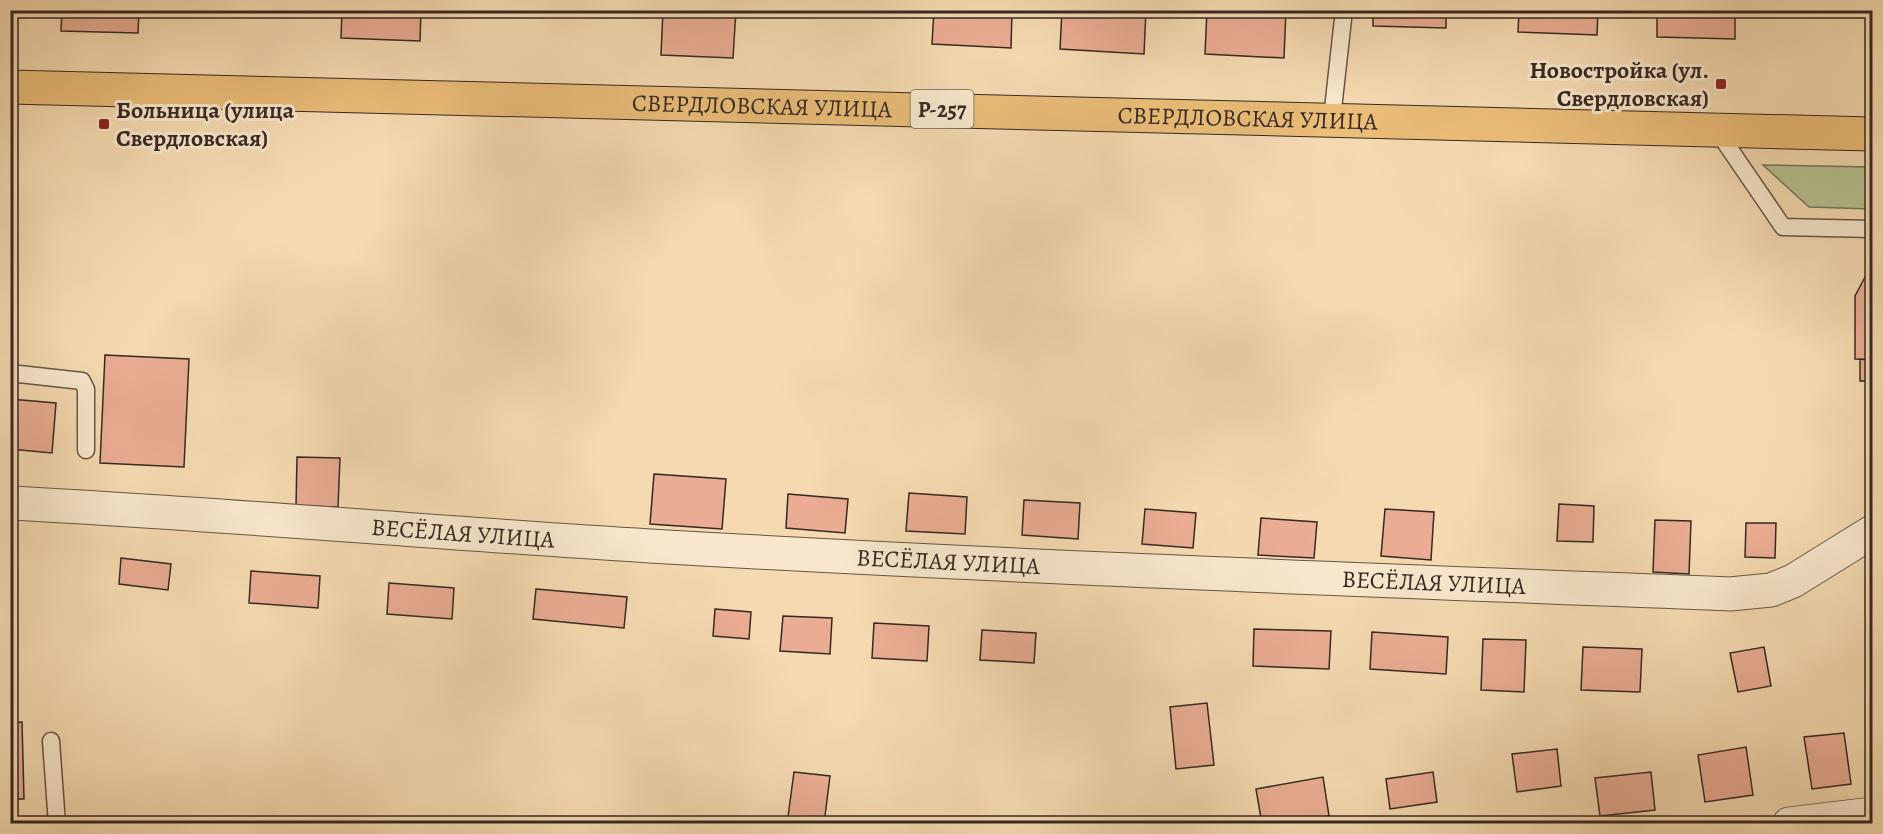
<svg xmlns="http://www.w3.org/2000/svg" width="1883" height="834" font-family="Alegreya,serif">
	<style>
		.green { fill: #b6c190; stroke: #76755a; stroke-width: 1.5 }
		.building { fill: #eaad93; stroke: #362923; stroke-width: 1.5 }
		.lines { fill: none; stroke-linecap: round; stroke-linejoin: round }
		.lane-casing { stroke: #665546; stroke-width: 19 }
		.street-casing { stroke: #665546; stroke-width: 35 }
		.highway-casing { stroke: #362923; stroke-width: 35 }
		.lane { stroke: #f8e7cc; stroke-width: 16 }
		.street { stroke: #f8e7cc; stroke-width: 33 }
		.highway { stroke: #eabd78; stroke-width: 33 }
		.poi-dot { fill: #8f2418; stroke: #f8e7cc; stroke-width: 2 }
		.labels { text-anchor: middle; stroke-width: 6; stroke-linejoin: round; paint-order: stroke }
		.shield { fill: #f8e7cc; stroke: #706256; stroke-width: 1.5 }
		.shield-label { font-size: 22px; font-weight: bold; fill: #362923 }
		.poi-label { font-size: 24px; font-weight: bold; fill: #362923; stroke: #f8e7cc; text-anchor: end }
		.street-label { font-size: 24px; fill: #362923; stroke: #f8e7cc }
	</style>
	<rect width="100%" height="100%" fill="#f5dab1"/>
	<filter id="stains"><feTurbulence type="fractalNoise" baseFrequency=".00333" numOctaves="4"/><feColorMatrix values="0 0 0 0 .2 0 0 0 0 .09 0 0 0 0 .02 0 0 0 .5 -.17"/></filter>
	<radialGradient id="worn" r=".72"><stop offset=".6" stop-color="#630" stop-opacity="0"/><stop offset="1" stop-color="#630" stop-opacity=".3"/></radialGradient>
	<path class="green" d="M1763 165 1872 167V209L1809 207Z"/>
	<path class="building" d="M62 10H139L138 33 61 31Z
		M342 10H421L420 41 341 38Z
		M663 10H736L733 58 661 55Z
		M934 10H1012L1011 48 932 44Z
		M1062 10H1146L1144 54 1060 49Z
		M1207 10H1286L1284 58 1205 54Z
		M1373 10H1446V28L1373 26Z
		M1519 10H1598L1597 35 1518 32Z
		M1657 10H1735V39L1657 37Z
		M1872 264V360L1855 359V296Z
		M105 355 189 359 184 467 100 463Z
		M1860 359 1872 360V381H1860Z
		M10 399 56 403 52 453 10 449Z
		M297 457 340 458 338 507 296 506Z
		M654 474 726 479 722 529 650 524Z
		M909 493 967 497 965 534 906 531Z
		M788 494 848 499 845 533 786 528Z
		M1024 500 1080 503 1078 539 1022 535Z
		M1559 504 1594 506 1593 542 1557 541Z
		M1145 509 1196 513 1193 548 1142 544Z
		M1385 509 1434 512 1431 560 1381 556Z
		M1261 518 1317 522 1314 558 1258 555Z
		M1655 520 1691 521 1689 574 1653 572Z
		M1746 523H1776L1775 558 1745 557Z
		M121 558 171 564 168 590 119 584Z
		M251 571 320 576 318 608 249 603Z
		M389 583 454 588 452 619 387 614Z
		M536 589 627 597 624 628 533 619Z
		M715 609 751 612 749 639 713 636Z
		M783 616 832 618 830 654 780 651Z
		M874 623 929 626 927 661 872 658Z
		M1254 629 1331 631 1329 669 1253 666Z
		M982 630 1036 633 1034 663 980 660Z
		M1372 632 1448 637 1446 674 1370 669Z
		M1483 639 1526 640 1524 692 1481 690Z
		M1583 647 1642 649 1640 692 1581 690Z
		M1764 647 1771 686 1738 692 1730 653Z
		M1207 703 1214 765 1176 769 1170 707Z
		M22 722 24 799H10V723Z
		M1844 733 1851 784 1812 789 1804 737Z
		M1746 747 1753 795 1705 802 1698 755Z
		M1557 749 1561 786 1517 792 1512 754Z
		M794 772 830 776 824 824H787Z
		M1433 772 1437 802 1390 809 1386 779Z
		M1651 772 1655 810 1600 816 1595 778Z
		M1323 777 1329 816 1281 824H1262L1256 789Z"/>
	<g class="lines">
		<g class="lane-casing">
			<path id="lane" d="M1332 118 1344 10
				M1716 129 1783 227 1872 229
				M10 373 82 381 86 389V450
				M51 741 57 824"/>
		</g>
		<g class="street-casing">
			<g id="street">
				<path id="s1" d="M10 503C224 514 436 533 650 546 1010 567 1370 580 1730 594L1771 590 1793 581 1872 532"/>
				<path d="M1789 824 1872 814"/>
			</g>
		</g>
		<g class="highway-casing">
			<g id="highway">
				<path id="s2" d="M10 87 1872 134"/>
			</g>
		</g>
		<use href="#lane" class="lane"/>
		<use href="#street" class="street"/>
		<use href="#highway" class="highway"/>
	</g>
	<g class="poi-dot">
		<rect x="1715" y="78" width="12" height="12" rx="3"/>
		<rect x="98" y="118" width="12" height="12" rx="3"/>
	</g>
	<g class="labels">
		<rect class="shield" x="910.5" y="90" width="63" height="38" rx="4.5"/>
		<g class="shield-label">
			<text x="942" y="117">Р-257</text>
		</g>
		<g class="poi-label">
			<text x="1709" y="78">Новостройка (ул.<tspan x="1709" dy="28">Свердловская)</tspan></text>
			<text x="116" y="118" text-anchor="start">Больница (улица<tspan x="116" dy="28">Свердловская)</tspan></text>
		</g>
		<g class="street-label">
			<text dy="8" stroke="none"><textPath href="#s2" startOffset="752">СВЕРДЛОВСКАЯ УЛИЦА</textPath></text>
			<text dy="8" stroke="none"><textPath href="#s2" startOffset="1238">СВЕРДЛОВСКАЯ УЛИЦА</textPath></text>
			<text dy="8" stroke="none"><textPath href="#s1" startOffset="454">ВЕСЁЛАЯ УЛИЦА</textPath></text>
			<text dy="8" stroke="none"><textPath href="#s1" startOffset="940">ВЕСЁЛАЯ УЛИЦА</textPath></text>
			<text dy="8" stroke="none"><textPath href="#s1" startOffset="1426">ВЕСЁЛАЯ УЛИЦА</textPath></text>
		</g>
	</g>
	<rect width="1883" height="834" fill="none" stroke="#f5dab1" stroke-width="36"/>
	<rect x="12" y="12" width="1859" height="810" fill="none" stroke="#362923" stroke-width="3"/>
	<rect x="18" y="18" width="1847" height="798" fill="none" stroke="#362923" stroke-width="1.5"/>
	<rect width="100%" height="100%" filter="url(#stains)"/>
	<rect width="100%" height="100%" fill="url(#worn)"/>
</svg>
